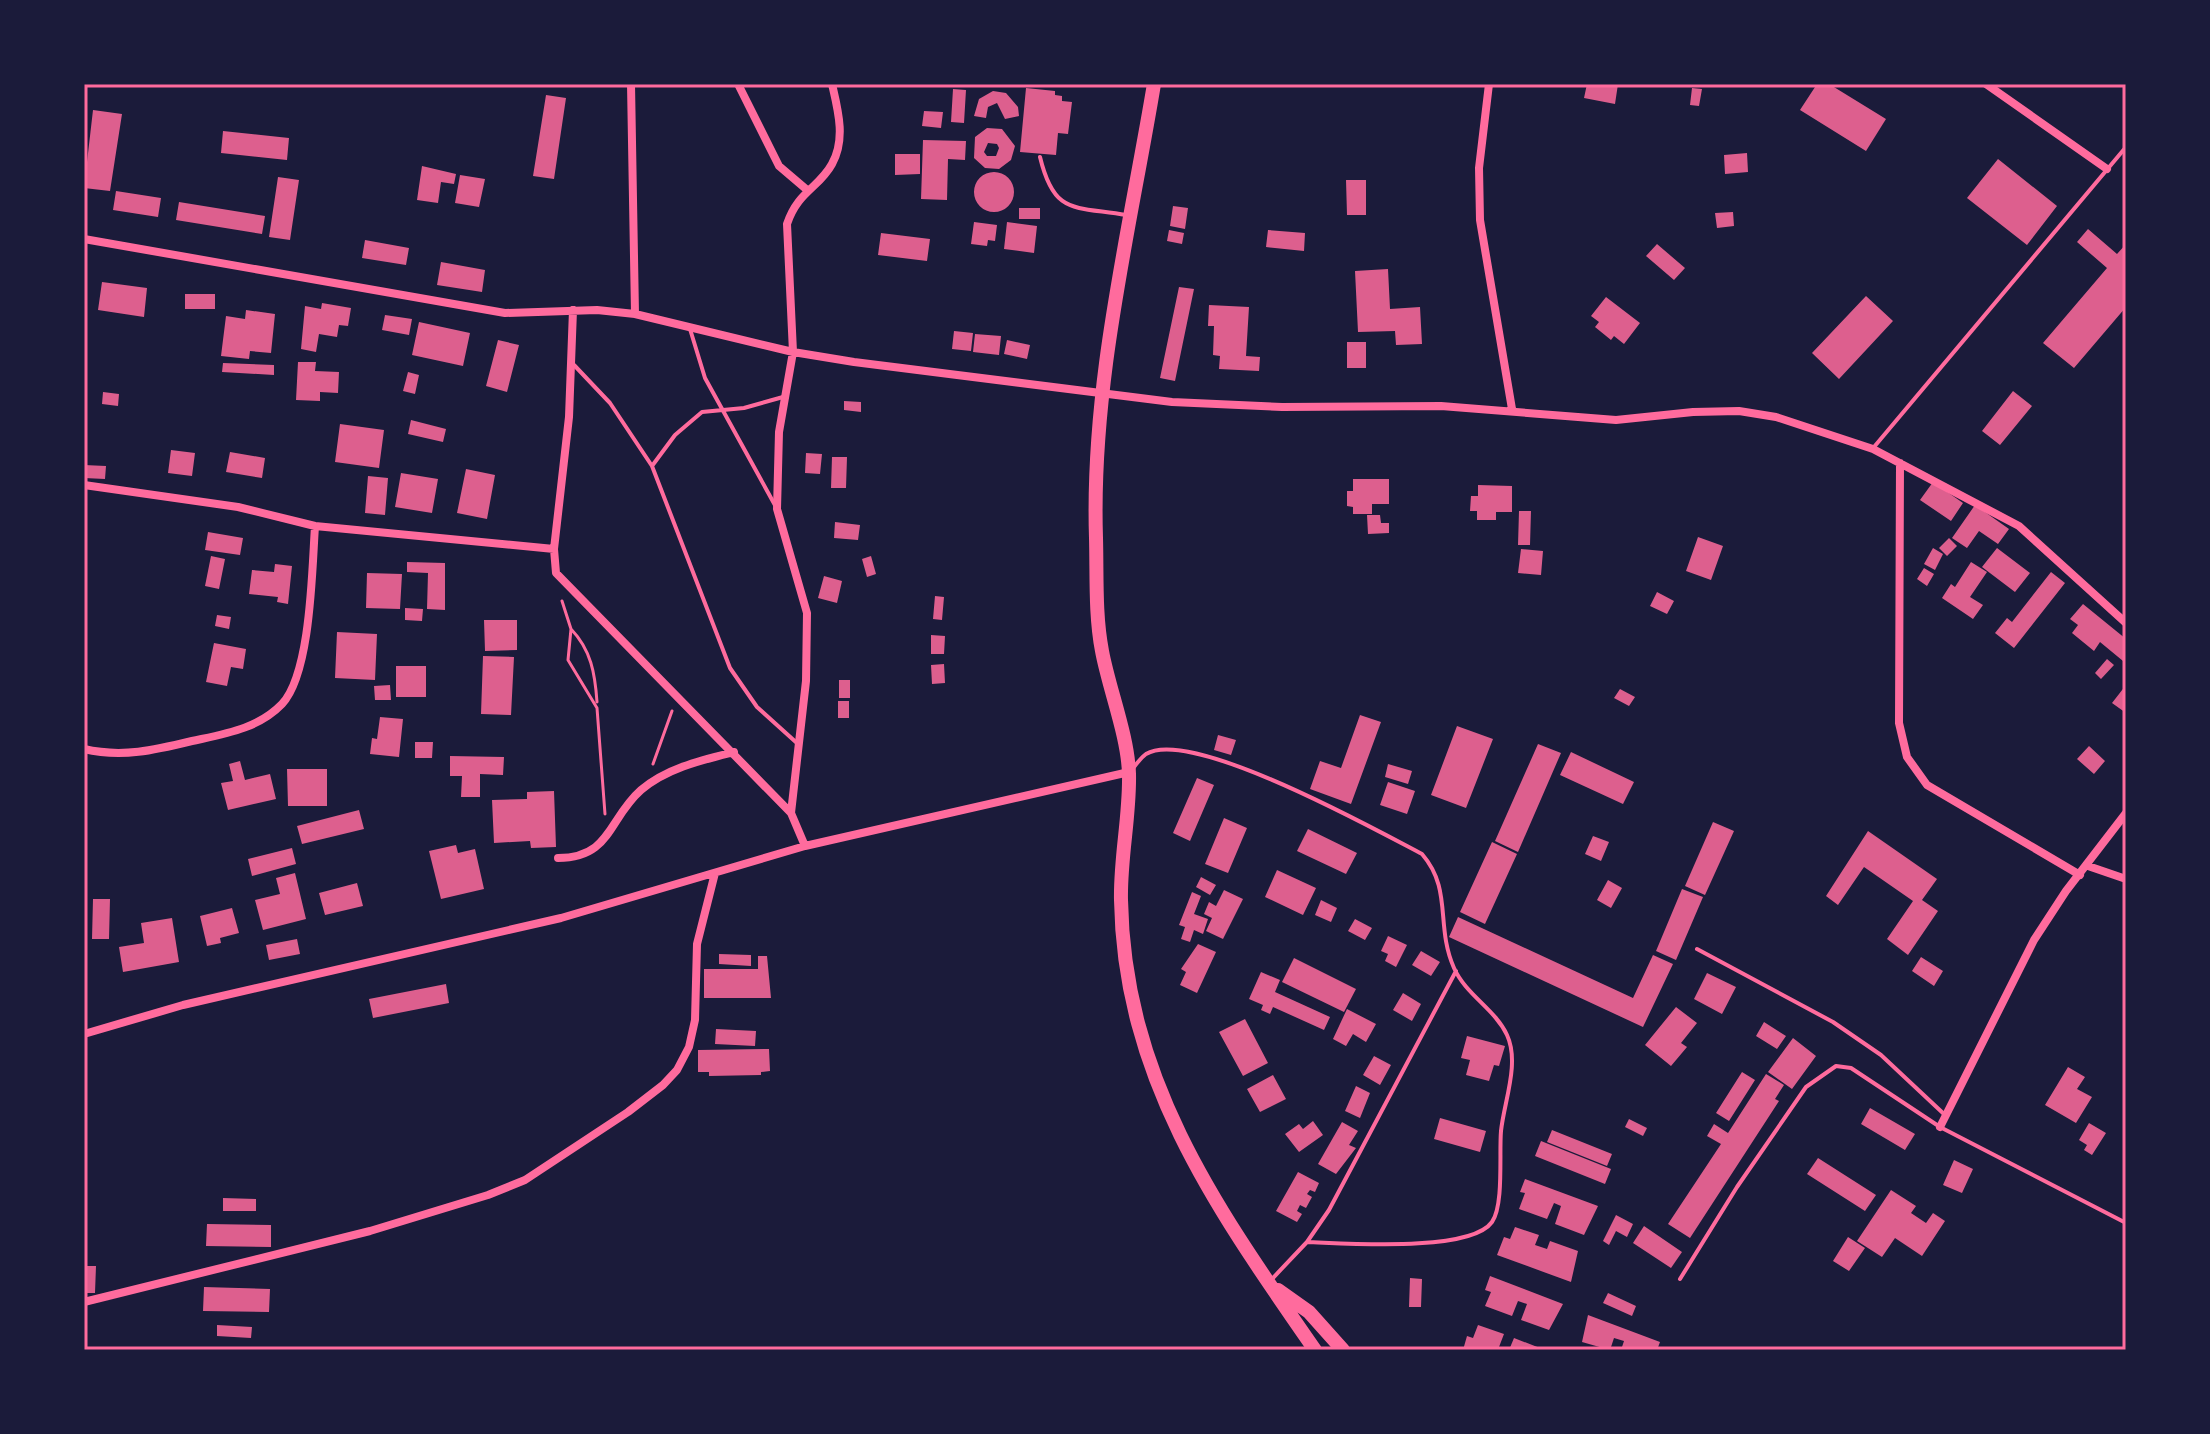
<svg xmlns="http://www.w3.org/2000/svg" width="2210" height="1434" font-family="'PT Serif',serif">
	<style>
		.building { fill: #dd5f8e; fill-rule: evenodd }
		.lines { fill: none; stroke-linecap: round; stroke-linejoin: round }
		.path { stroke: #ff6b9d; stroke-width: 3 }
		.service { stroke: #ff6b9d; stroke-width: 4 }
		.minor { stroke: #ff6b9d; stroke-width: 8 }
		.trunk { stroke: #ff6b9d; stroke-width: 14 }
		.neatline { fill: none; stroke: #ff6b9d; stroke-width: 3 }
	</style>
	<rect width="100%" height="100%" fill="#1b1b3a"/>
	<path class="building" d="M1587 84H1618L1615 104 1584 98Z
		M1817 84H1829L1886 119 1866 151 1800 110Z
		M1026 88 1055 91V95L1062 96V101L1072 102 1068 134 1058 133 1056 155 1020 152Z
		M1692 88 1702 89 1699 106 1690 105Z
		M953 89 966 90 964 123 951 122Z
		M993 91 1006 93 1018 107 1019 116 1005 119 997 103 988 107 986 118 974 116 979 99Z
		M546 95 566 98 554 179 533 176Z
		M93 110 122 114 110 191 84 188Z
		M924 111 943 112 941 128 922 126Z
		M987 128 1002 129 1015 146 1011 160 999 169 985 168 974 158 975 137ZM988 143 997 144 999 148 996 156H987L984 152Z
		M223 131 289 138 287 160 221 153Z
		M923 140 966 141 965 160 948 159 947 200 921 199Z
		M1747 153 1748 172 1725 174 1724 155Z
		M895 154H920V174L895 175Z
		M1998 159 2057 206 2027 245 1967 198Z
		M422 166 456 174 454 184 441 182 438 203 417 200Z
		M974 192a20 20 0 1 1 40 0a20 20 0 1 1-40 0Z
		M460 175 485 179 479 207 455 203Z
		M278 177 299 180 290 240 269 237Z
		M1346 180H1366V215H1347Z
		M116 191 161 198 158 217 113 210Z
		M179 202 265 216 262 234 176 220Z
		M1173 206 1188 208 1185 229 1170 226Z
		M1019 208H1040V219H1019Z
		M1733 212 1734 226 1717 228 1715 213Z
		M974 222 997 225 995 241 988 240 987 246 971 244Z
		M1007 222 1037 226 1034 253 1004 249Z
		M2088 229 2117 254 2126 244V307L2074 368 2043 343 2107 268 2077 242Z
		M1169 230 1184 233 1182 244 1167 241Z
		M1268 230 1305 233 1304 251 1266 247Z
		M881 233 930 239 927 261 878 255Z
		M365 240 409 248 406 265 362 258Z
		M1657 244 1685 268 1674 280 1646 256Z
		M441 262 485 270 482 292 437 285Z
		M1388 269 1390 309 1420 307 1422 344 1396 345 1395 331 1358 332 1355 271Z
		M102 282 147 288 144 317 98 310Z
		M1179 287 1194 289 1175 381 1160 378Z
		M185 294H215V309H185Z
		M1866 296 1893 321 1839 379 1812 353Z
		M1606 297 1640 323 1624 344 1614 336 1611 340 1595 327 1599 322 1591 316Z
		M322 303 351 308 348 326 339 325 337 337 319 334 316 352 301 349 305 306 321 309Z
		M1209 305 1249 307 1246 356 1260 357 1259 371 1219 369 1220 356 1213 355 1214 326H1208Z
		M246 310 275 314 271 353 250 351 249 359 221 356 226 316 245 319Z
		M385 315 412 319 409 335 382 330Z
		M419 322 470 333 463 366 412 355Z
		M954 331 973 333 971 351 952 349Z
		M975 334 1001 336 999 355 973 352Z
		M498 340 519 345 507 392 486 386Z
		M1007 340 1030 345 1027 359 1004 354Z
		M1347 342H1366V368H1347Z
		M298 362H316L315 371 339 372 338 393 320 392V401L296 400Z
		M223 363 274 365V375L222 372Z
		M408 372 419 375 415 394 403 391Z
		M2013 391 2032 406 2000 445 1982 431Z
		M103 392 119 394 118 406 102 404Z
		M844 401 861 402V412L844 410Z
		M411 420 446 429 443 442 408 434Z
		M340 424 384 430 379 468 335 462Z
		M171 450 195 453 192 476 168 473Z
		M230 452 265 458 262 478 226 472Z
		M806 453 822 454 820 474 805 473Z
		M832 457H847L846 488H831Z
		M84 465 106 466 105 479 84 478Z
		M466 469 495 475 487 519 457 513Z
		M401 473 438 479 432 513 395 507Z
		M368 476 388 478 385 515 365 513Z
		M1353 479H1389V504H1372V514H1353V507L1347 506V491H1353Z
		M1933 482 1963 503 1951 521 1920 500Z
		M1478 485 1512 486V512H1496V520H1477V511H1470L1471 496H1478Z
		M1975 505 2009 529 1998 544 1979 531 1967 548 1952 538Z
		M1519 511H1531L1530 545H1518Z
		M1367 515H1380L1381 523H1389V533L1368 534Z
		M835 522 860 525 858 540 834 538Z
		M208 532 243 538 240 555 205 550Z
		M1698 537 1723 546 1711 580 1686 571Z
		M1949 538 1957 546 1947 556 1939 548Z
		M1933 548 1943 554 1935 570 1924 564Z
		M1997 548 2030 573 2015 592 1982 567Z
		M1521 549 1543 551 1541 575 1518 573Z
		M211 556 225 559 219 589 205 586Z
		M871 556 876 574 867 577 862 559Z
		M407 562 445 563V610L427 609 428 573 407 572Z
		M1971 562 1987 572 1970 597 1983 605 1973 619 1942 598 1951 584 1955 587Z
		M275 564 292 566 288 604 277 602 278 597 249 594 252 570 274 572Z
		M1924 568 1934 574 1927 586 1917 579Z
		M2051 572 2065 583 2014 648 1995 633 2007 618 2012 622Z
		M367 573 402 574 400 609 366 608Z
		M824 576 842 581 837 603 818 598Z
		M1657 592 1674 601 1667 614 1650 606Z
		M935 596 944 597 942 620 933 619Z
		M2083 604 2126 639 2123 661 2100 642 2094 651 2072 633 2078 625 2070 619Z
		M405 608 423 609 422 621 405 620Z
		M217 615 231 617 229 629 215 626Z
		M484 620H517V650L485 651Z
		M337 632 377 634 375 680 335 678Z
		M931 635 945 636 944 654H931Z
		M214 643 246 649 243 669 231 667 227 686 206 682Z
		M483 656 514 657 511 715 481 714Z
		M2107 659 2114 665 2101 679 2095 673Z
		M944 664 945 683 932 684 931 665Z
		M396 666H426V697H396Z
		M839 680H850V698H839Z
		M390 685 391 700H375L374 686Z
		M2126 685V713L2112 703Z
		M1620 689 1635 697 1629 706 1614 698Z
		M838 701H849V718H838Z
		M1360 715 1381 722 1351 804 1310 789 1320 761 1341 768Z
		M380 717 403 719 399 757 370 754 372 738 377 739Z
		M1457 726 1493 739 1466 808 1431 795Z
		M1218 735 1236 740 1231 755 1214 750Z
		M415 742H433L432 758H415Z
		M1538 744 1561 753 1518 852 1495 841Z
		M2089 746 2105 761 2094 774 2077 759Z
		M1571 752 1634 782 1623 804 1560 775Z
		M450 756 504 757 503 775 480 774V797H461L462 776H450Z
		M240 761 245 780 270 774 276 799 228 810 221 783 233 781 229 764Z
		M1388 764 1412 771 1408 784 1385 777Z
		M287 769H327V806H288Z
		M1197 778 1214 785 1190 841 1173 833Z
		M1388 782 1415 791 1407 814 1380 805Z
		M554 791 556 847 531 848 530 841 494 843 492 800 527 799V792Z
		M359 810 364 829 302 844 297 826Z
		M1224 818 1247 828 1228 873 1205 864Z
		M1713 822 1734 831 1705 895 1685 886Z
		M1308 829 1357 853 1346 874 1297 851Z
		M1868 831 1937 879 1922 900 1938 911 1908 955 1887 939 1913 901 1864 867 1838 905 1826 896Z
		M1593 836 1609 842 1601 861 1585 854Z
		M1492 842 1517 854 1485 924 1460 912Z
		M456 845 458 853 475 849 484 889 441 899 429 851Z
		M292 848 296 864 252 876 248 859Z
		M1277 870 1316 888 1303 915 1265 897Z
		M295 873 306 919 263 930 255 900 280 894 276 878Z
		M1201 877 1216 885 1210 895 1196 887Z
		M1608 880 1622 888 1611 908 1597 900Z
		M357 883 363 906 325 915 319 893Z
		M1682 889 1703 897 1676 960 1656 951Z
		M1224 890 1243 899 1223 939 1206 931 1212 918 1204 914 1209 902 1216 906Z
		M1192 892 1201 896 1194 914 1208 919 1203 934 1194 930 1190 942 1181 939 1185 927 1179 925Z
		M93 899H110L109 939H92Z
		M1321 900 1337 908 1331 922 1315 915Z
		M232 908 239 933 220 938 221 943 207 946 200 916Z
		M1458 917 1633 998 1653 955 1673 964 1643 1027 1449 937Z
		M172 918 179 962 123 972 119 947 144 943 141 923Z
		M1355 919 1372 928 1365 940 1348 931Z
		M1388 936 1407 945 1396 967 1385 961 1388 954 1381 951Z
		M297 939 300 954 269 960 266 945Z
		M1198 944 1216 952 1197 993 1180 985 1186 972 1181 969Z
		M1421 951 1440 962 1431 976 1412 965Z
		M719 954 751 955V966L719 964Z
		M758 956H767L771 998H704V969H758Z
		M1921 957 1943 971 1934 986 1912 971Z
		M1294 958 1356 989 1344 1012 1282 982Z
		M1261 972 1280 980 1275 992 1330 1017 1324 1030 1273 1007 1270 1014 1261 1010 1263 1005 1249 999Z
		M1707 973 1736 987 1722 1014 1694 999Z
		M446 984 449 1003 373 1018 369 999Z
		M1403 993 1421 1004 1412 1021 1393 1010Z
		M1676 1007 1697 1023 1681 1043 1687 1047 1671 1066 1645 1045Z
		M1347 1009 1376 1024 1366 1042 1353 1034 1346 1046 1333 1039Z
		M1245 1019 1268 1063 1243 1076 1219 1032Z
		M1764 1022 1786 1036 1777 1049 1756 1036Z
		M716 1029 756 1031 755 1046 715 1044Z
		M1467 1036 1505 1046 1499 1066 1494 1065 1489 1081 1466 1075 1470 1060 1461 1058Z
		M1793 1038 1816 1056 1792 1089 1768 1072Z
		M769 1049 770 1071 761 1072V1075L709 1076V1072H698V1050Z
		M1374 1056 1391 1065 1380 1085 1363 1075Z
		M2068 1067 2085 1077 2077 1089 2092 1097 2076 1123 2045 1105Z
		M1742 1072 1755 1080 1729 1121 1716 1113Z
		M1766 1074 1784 1085 1775 1099 1779 1101 1690 1238 1668 1224 1721 1144 1707 1136 1714 1124 1728 1133Z
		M1273 1075 1286 1099 1260 1112 1247 1089Z
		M1356 1086 1370 1093 1360 1118 1345 1111Z
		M1870 1108 1915 1134 1905 1150 1861 1124Z
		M1440 1118 1486 1131 1480 1152 1434 1139Z
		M1629 1119 1647 1128 1643 1136 1625 1127Z
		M1313 1121 1323 1135 1299 1152 1285 1134 1299 1124 1303 1129Z
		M1342 1122 1358 1131 1349 1145 1356 1148 1336 1174 1318 1164Z
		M2089 1123 2106 1133 2092 1155 2084 1150 2087 1145 2079 1140Z
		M1552 1130 1612 1154 1607 1166 1547 1142Z
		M1541 1141 1611 1169 1605 1184 1535 1156Z
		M1818 1158 1876 1195 1865 1211 1807 1174Z
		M1954 1160 1973 1169 1962 1193 1943 1185Z
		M1298 1172 1319 1183 1315 1192 1310 1190 1307 1194 1312 1197 1306 1208 1300 1205 1297 1211 1302 1214 1297 1222 1276 1211Z
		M1525 1179 1598 1206 1584 1235 1555 1224 1561 1206 1554 1203 1547 1219 1519 1209 1525 1193 1520 1192Z
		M1891 1190 1916 1206 1911 1213 1926 1223 1933 1213 1945 1221 1922 1256 1895 1238 1882 1257 1857 1241Z
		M223 1198 256 1199V1211H223Z
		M1616 1215 1633 1224 1627 1237 1616 1231 1609 1245 1603 1241Z
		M207 1224 271 1225V1247L206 1246Z
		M1644 1226 1682 1252 1671 1268 1633 1243Z
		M1515 1227 1539 1235 1535 1245 1547 1249 1550 1241 1578 1251 1571 1282 1497 1255 1504 1237 1510 1239Z
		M1848 1237 1865 1248 1849 1271 1833 1261Z
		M84 1266H96L95 1293H84Z
		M1490 1276 1563 1304 1549 1330 1521 1320 1527 1304 1518 1301 1512 1316 1485 1306 1491 1292 1485 1290Z
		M1410 1278 1422 1279 1421 1307H1409Z
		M204 1287 270 1289 269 1312 203 1311Z
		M1608 1293 1636 1306 1632 1316 1603 1303Z
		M1588 1315 1660 1342 1657 1350H1621L1624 1341 1614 1338 1610 1350 1582 1342Z
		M217 1325 252 1327 251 1338 217 1336Z
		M1478 1325 1504 1334 1499 1347 1506 1350H1463L1467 1336 1473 1338Z
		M1514 1338 1545 1350H1509Z"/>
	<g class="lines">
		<path class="path" d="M562 601 571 629 568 660 597 708 605 814
			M571 629C591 650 595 673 597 702
			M653 764 672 711"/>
		<path class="service" d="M1040 157C1054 215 1073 206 1126 215
			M690 329 705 378 776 507
			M574 365 610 403 652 466 730 668 757 707 798 744
			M1874 447 2126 147
			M652 466 675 435 702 412 744 408 783 397
			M1134 767C1137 763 1142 757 1146 754 1191 727 1376 830 1422 854 1453 890 1435 925 1454 968 1466 995 1495 1009 1507 1035 1520 1063 1504 1102 1501 1131 1499 1153 1504 1205 1492 1222 1470 1253 1343 1243 1307 1242
			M1697 949 1833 1022 1881 1055 1945 1115
			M1680 1279 1737 1187 1806 1087 1836 1066 1851 1068 1940 1127 2126 1223
			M1271 1280 1307 1242 1329 1210 1456 971"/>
		<path class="minor" d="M631 84 635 314
			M738 84 779 166 806 189
			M1489 84 1479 168 1480 220 1512 409
			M1986 84 2107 169
			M84 239 505 313 597 310 635 314 793 352 854 362 1172 402 1282 407 1441 406 1616 420 1693 412 1739 411 1776 417 1873 449 2019 526 2126 623
			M573 310 569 417 554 549 556 573 791 813
			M1900 463 1899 723 1907 757 1927 785 2080 875
			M84 485 238 507 315 526 554 549
			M84 749C122 758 155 750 192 741 224 734 258 729 282 704 311 673 312 569 315 526
			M805 846 791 813 806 681 807 613 777 509 779 432 793 352 787 224C798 191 819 188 832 164 846 139 838 110 832 84
			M558 858C611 858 608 819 641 790 667 768 702 760 734 752
			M2088 866 2126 879
			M84 1034 183 1005 561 918 805 846 1129 772
			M1940 1127 2034 940 2066 891 2126 813
			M84 1302 370 1231 488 1195 525 1180 628 1112 663 1085 677 1070 689 1047 695 1020 697 944 715 873"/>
		<path class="trunk" d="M1154 84C1129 234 1091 385 1096 538 1097 575 1095 615 1102 651 1109 689 1128 736 1129 774 1130 816 1120 858 1121 900 1124 1079 1217 1209 1315 1350
			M1278 1290 1309 1312 1343 1350"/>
	</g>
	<rect width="2210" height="1434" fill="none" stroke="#1b1b3a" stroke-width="172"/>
	<rect x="86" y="86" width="2038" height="1262" class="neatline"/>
</svg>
